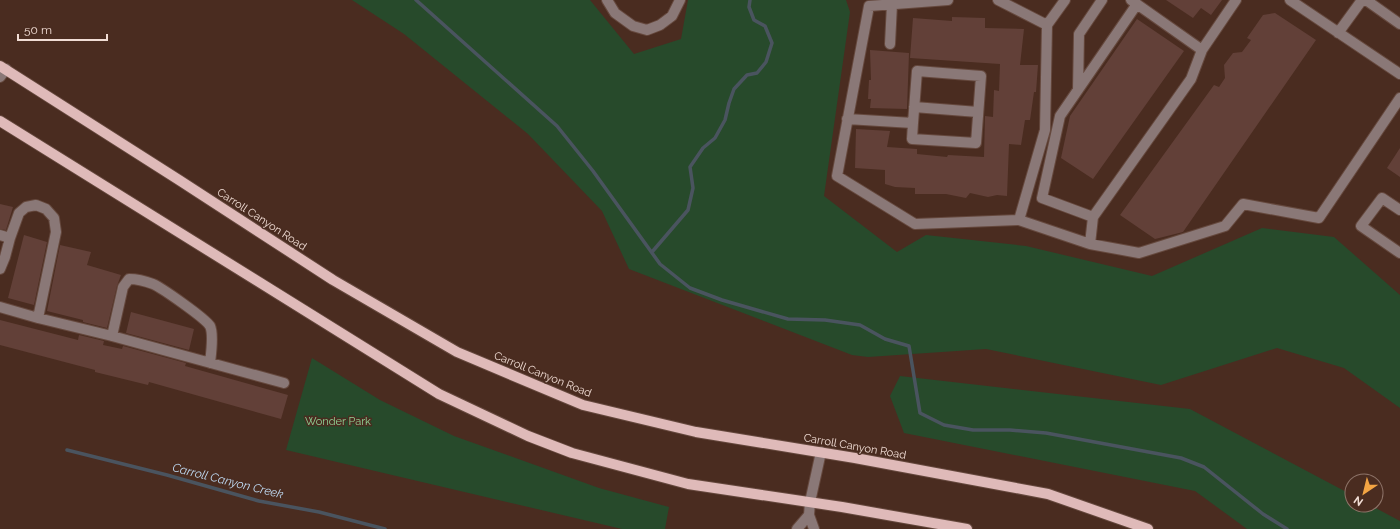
<svg xmlns="http://www.w3.org/2000/svg" width="1400" height="529" font-family="Raleway,sans-serif">
	<style>
		.green { fill: #274a2b }
		.lines { fill: none; stroke-linecap: round; stroke-linejoin: round }
		.stream { stroke: #4a545f; stroke-width: 3.5 }
		.building { fill: #624038 }
		.minor-casing { stroke: #65483d; stroke-width: 12 }
		.major-casing { stroke: #65483d; stroke-width: 12 }
		.minor { stroke: #8a7877; stroke-width: 10 }
		.major { stroke: #dfbab9; stroke-width: 10 }
		.labels { text-anchor: middle; stroke-width: 3; stroke-linejoin: round; paint-order: stroke }
		.street-label { font-size: 11px; fill: #f1ddd5; stroke: #4a2c20 }
		.park-label { font-size: 11px; fill: #8fd496; stroke: #4a2c20 }
		.water-label { font-size: 12px; font-style: italic; fill: #bfdaf3; stroke: #4a2c20 }
	</style>
	<rect width="100%" height="100%" fill="#4a2c20"/>
	<path class="green" d="M352 0H590L634 54 681 39 688 0H846L850 12 824 196 897 252 926 235 1026 246 1152 276 1262 228 1334 237 1400 295V408L1344 368 1277 348 1161 385 986 349 868 357 852 355 629 269 602 211 528 134 404 34Z
		M312 358 380 400 454 436 599 488 669 507 665 529H622L286 450Z
		M900 376 1190 409 1352 495V505H1370L1400 521V529H1247L1195 491 904 433 890 396Z"/>
	<g class="lines">
		<path class="stream" d="M416 0 557 126 593 171 660 264 690 288 722 300 788 319 825 320 860 325 885 339 909 346 920 413 944 425 973 430H1010L1046 433 1181 458 1204 467 1263 514 1287 529
			M652 252 688 210 693 188 690 167 703 148 715 138 725 120 729 103 734 89 747 75 757 73 766 62 772 43 765 26 754 20 749 7 750 0
			M67 450 167 475 259 501 319 512 385 529"/>
	</g>
	<path class="building" d="M1166 0H1222L1211 15 1201 8 1193 18Z
		M1275 13 1316 40 1183 232 1155 239 1120 215 1214 85 1219 87 1225 78 1224 65 1233 53 1242 52 1251 40 1247 38 1263 15Z
		M952 17 985 18V28L1024 29 1020 65H1038L1036 92H1034L1030 120H1025L1021 145 1009 144 1007 196 997 195 988 197 970 193 966 198 946 194H915V188L895 187 885 184V170L855 168 856 129 890 131 887 147 917 149V154L947 157 948 155 984 157 985 116 993 117 994 90 999 91 1000 64 910 58 913 18 952 21Z
		M1137 19 1184 51 1093 179 1061 158 1070 116Z
		M870 50 909 53 907 109 870 108 871 99H868L869 80H871Z
		M1400 148V177L1387 168Z
		M0 204 13 207 6 230 0 229Z
		M24 235 47 242 34 305 8 298Z
		M60 245 91 252 87 265 121 275 117 286 107 328 83 322V320L47 311Z
		M131 312 194 329 189 350 126 333Z
		M0 320 78 340 79 335 104 341 103 345 122 349 123 346 186 363 185 366 288 395 281 419 149 382 148 385 95 372V370L0 345Z"/>
	<g class="lines">
		<g class="minor-casing">
			<path id="minor" d="M607 0 615 13 633 26 647 30 660 25 672 16 680 0
				M948 0 869 6 837 176 915 224 1019 220
				M998 0 1047 25
				M1065 0 1047 25 1045 130 1019 220 1090 244 1093 217 1191 79 1202 50 1236 0
				M1131 0 1202 50
				M1290 0 1400 74
				M1366 0 1400 24
				M1338 33 1362 0
				M890 44 892 4
				M0 77 6 69
				M1078 90 1079 34 1102 0
				M914 107 978 112
				M847 119 913 123 917 71 981 76 976 143 912 139 913 123
				M1400 210 1382 198 1361 226 1400 253
				M1093 217 1042 198 1060 116 1137 4
				M0 235 10 238
				M1090 244 1139 253 1225 226 1243 204 1319 218 1400 98
				M0 269 5 257 10 238 19 213 26 207 36 205 46 209 54 218 56 232 38 318 0 307
				M38 318 112 336 284 383
				M112 336 123 287 129 279C137 279 145 281 153 284 162 288 205 318 210 326 214 334 211 354 210 363
				M797 529 809 515
				M814 529 809 515 810 502 821 452"/>
		</g>
		<g class="major-casing">
			<path id="major" d="M0 66 179 180 333 280 457 352 583 405 696 432 855 458 1048 494 1148 529
				M0 121 439 394 528 436 572 453 688 484 842 507 967 529"/>
		</g>
		<use href="#minor" class="minor"/>
		<use href="#major" class="major"/>
	</g>
	<g class="labels">
		<g class="street-label">
			<text transform="translate(262 219) rotate(33)" y="4">Carroll Canyon Road</text>
			<text transform="translate(543 374) rotate(22)" y="4">Carroll Canyon Road</text>
			<text transform="translate(855 446) rotate(10)" y="4">Carroll Canyon Road</text>
		</g>
		<g class="park-label">
			<text x="338" y="425">Wonder Park</text>
		</g>
		<g class="water-label">
			<text transform="translate(228 481) rotate(14)" y="4">Carroll Canyon Creek</text>
		</g>
	</g>
	<g transform="translate(1364 493) rotate(215)"><circle r="19" fill="#4a2c20" stroke="#8d7368"/>
	<path d="M0-3L7 15L0 10L-7 15Z" fill="#f3a443"/>
	<text y="-6" font-size="11" font-weight="bold" text-anchor="middle" fill="#f1ddd5">N</text>
	</g>
	<path d="M18 34v6h89v-6" fill="none" stroke="#f1ddd5" stroke-width="2"/>
	<text x="24" y="34" font-size="12" fill="#f1ddd5" stroke="#4a2c20" stroke-width="3" paint-order="stroke">50 m</text>
</svg>
